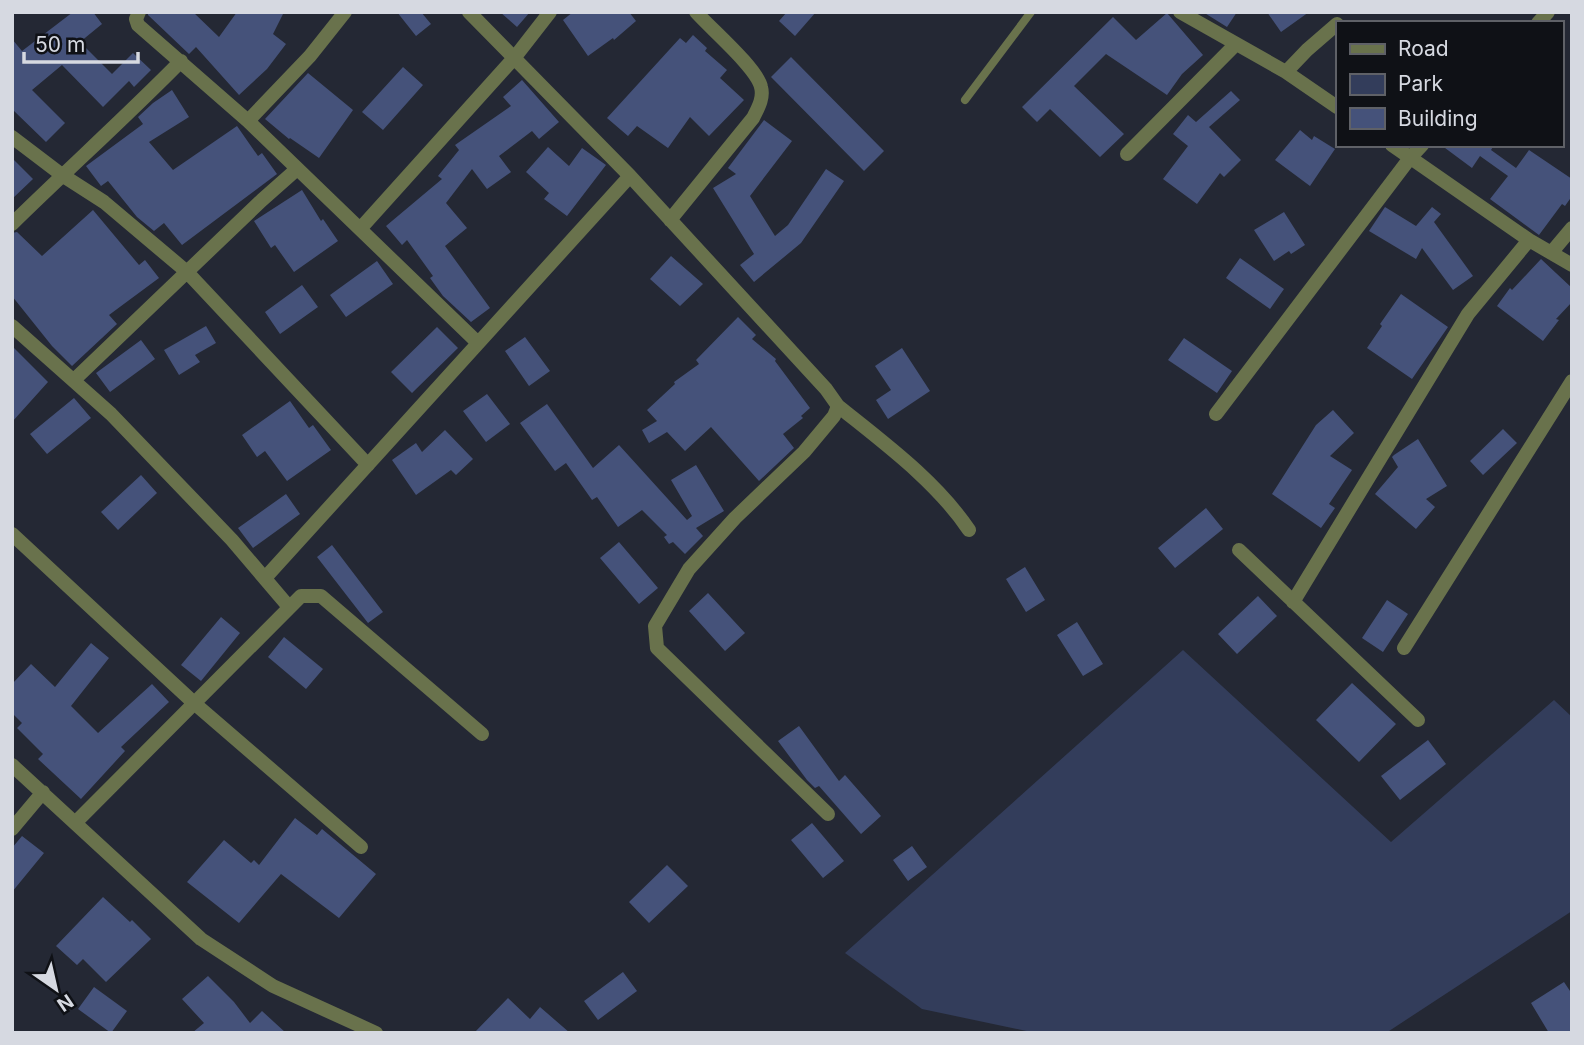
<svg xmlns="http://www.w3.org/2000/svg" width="1584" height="1045" font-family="Inter,sans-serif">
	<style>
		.green { fill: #333d5b }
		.building { fill: #45527a }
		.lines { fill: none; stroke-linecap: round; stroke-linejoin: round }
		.lane { stroke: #69724c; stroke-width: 8 }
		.street { stroke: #69724c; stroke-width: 14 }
	</style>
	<rect width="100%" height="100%" fill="#242834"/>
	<path class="green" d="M1183 650 1391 842 1554 700 1572 717V911L1386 1033H1036L922 1009 845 953Z"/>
	<path class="building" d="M73 12H93L102 24 80 42 112 74 133 53 151 70 134 87 129 81 103 107 62 65 32 90 65 123 46 142 12 109V39L22 51Z
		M148 12H193L219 37 237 12H284L273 34 286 44 267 69 239 95 196 47 189 54 148 15Z
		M397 12H421L431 24 416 36Z
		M500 12H530L517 27Z
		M573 12H629L636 21 614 40 613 38 588 56 563 20Z
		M787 12H816L795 36 779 21Z
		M1203 12H1237L1227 27Z
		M1267 12H1309L1281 32Z
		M1167 13 1203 55 1182 74 1167 95 1106 54 1074 86 1124 134 1100 157 1050 109 1037 122 1022 107 1113 17 1136 40Z
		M693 35 707 48 705 51 727 70 720 78 744 100 709 136 690 117 668 148 637 126 628 136 607 118 680 38 686 43Z
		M791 57 884 151 864 171 771 77Z
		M403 67 423 85 383 130 362 112Z
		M308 73 353 110 319 158 290 138 289 139 265 119Z
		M522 80 559 122 539 139 532 131 499 156 511 172 487 189 472 169 446 203 467 228 445 246 490 308 471 322 443 296 430 278 433 276 407 240 402 245 386 226 442 179 438 176 459 150 455 145 511 106 503 97Z
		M172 90 189 117 149 142 173 170 237 126 258 156 262 153 277 174 182 245 164 223 154 231 137 217 108 181 101 186 86 166 143 124 138 117 153 103Z
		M1231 91 1240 100 1209 127 1241 160 1224 177 1220 173 1197 204 1163 179 1188 146 1173 134 1188 115 1196 122Z
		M764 120 792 141 750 196 775 236 788 225 826 169 844 181 801 243 754 282 740 265 754 254 713 188 736 174 728 168Z
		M1300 130 1312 140 1314 136 1335 149 1310 186 1275 160Z
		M1441 145H1494L1491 150 1516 168 1529 150 1572 179V196L1565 206 1562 204 1539 235 1490 199 1508 176 1480 156 1472 168Z
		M548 147 569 166 582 148 606 165 567 216 544 199 549 193 526 172Z
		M12 158 33 179 12 199Z
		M302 190 321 221 323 219 338 241 294 272 275 245 271 248 254 221Z
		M1385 207 1416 226 1432 207 1441 214 1434 222 1473 276 1453 290 1422 248 1416 259 1369 231Z
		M93 210 139 265 145 260 159 278 109 315 117 324 72 366 52 346 12 296V233L17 232 42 256Z
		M1284 212 1305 245 1291 254 1289 251 1274 261 1254 230Z
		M671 256 703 284 680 306 650 279Z
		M1240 258 1284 289 1270 309 1226 278Z
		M1541 259 1572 288V302L1556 319 1559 320 1543 341 1497 306 1510 288 1512 290Z
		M377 261 393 284 346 317 330 295Z
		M302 285 318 307 280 334 265 312Z
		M1401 294 1448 327 1412 379 1367 348 1382 326 1380 324Z
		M738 317 756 335 752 339 776 359 775 361 810 408 801 416 803 418 783 434 794 448 759 481 711 427 685 451 667 432 649 443 642 430 657 421 647 410 675 384 674 382 699 364 696 360Z
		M206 326 216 343 195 355 200 362 179 375 164 350Z
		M437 327 458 348 412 393 391 372Z
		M525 337 550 371 529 386 505 351Z
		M1184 338 1232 371 1217 393 1168 360Z
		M141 340 155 359 110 392 96 373Z
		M12 346 48 382 12 422Z
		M902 348 930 391 888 419 876 400 891 390 875 366Z
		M487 394 510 424 486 442 463 411Z
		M74 398 91 418 47 454 30 434Z
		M290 401 309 428 313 425 331 450 287 481 265 451 257 457 242 435Z
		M547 404 593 468 619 445 687 520 692 516 671 480 696 465 724 511 696 528 703 536 685 554 673 542 669 544 664 537 667 535 642 510 618 527 597 497 592 500 566 463 555 471 520 423Z
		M1333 410 1354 433 1330 456 1352 470 1329 504 1335 508 1321 528 1272 494 1316 425Z
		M1503 429 1517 443 1483 475 1470 461Z
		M445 430 473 459 456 475 451 470 416 495 392 460 416 443 422 452Z
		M1418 439 1447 486 1426 499 1435 507 1416 529 1375 494 1398 467 1392 457 1394 455Z
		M141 475 157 493 118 530 101 512Z
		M286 494 300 514 253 548 238 528Z
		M1206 508 1223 529 1175 568 1158 548Z
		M619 542 658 588 639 604 600 558Z
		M332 545 383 612 368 623 317 557Z
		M1025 567 1045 600 1026 612 1006 579Z
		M708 593 745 633 725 651 689 611Z
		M1258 596 1277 616 1237 654 1218 634Z
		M1387 600 1408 614 1383 652 1362 638Z
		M221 617 240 633 201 681 181 665Z
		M1077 622 1103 664 1083 676 1057 635Z
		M284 637 323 669 306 689 268 657Z
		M91 643 109 658 71 706 98 733 152 684 169 702 121 747 125 751 81 799 38 759 43 754 17 728 22 723 12 713V684L31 664 55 687Z
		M1352 683 1396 724 1359 762 1316 720Z
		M799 726 839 781 845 775 881 816 861 834 819 786 815 788 807 780 778 741Z
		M1428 740 1446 764 1400 800 1381 776Z
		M295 818 317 835 322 829 376 874 339 918 281 874 239 923 187 882 224 840 251 863 254 860 259 865Z
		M812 823 844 861 823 878 791 840Z
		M22 836 44 853 12 892V848Z
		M912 846 927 867 908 881 893 860Z
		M667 865 688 886 649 923 629 902Z
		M103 897 130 922 132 920 151 939 106 982 83 959 77 965 56 946Z
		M623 972 637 991 598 1020 584 1001Z
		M208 976 234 1002 250 1023 262 1011 286 1033H192L204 1023 182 999Z
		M1564 982 1572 994V1033H1549L1531 1003Z
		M94 987 127 1011 111 1033 78 1009Z
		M508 998 530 1019 540 1007 570 1033H474Z"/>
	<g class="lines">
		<path class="lane" d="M965 100 1031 12"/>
		<path class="street" d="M139 12 136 19 138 25 248 121 477 342
			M469 12 630 176 826 389 838 406 834 416 804 452 735 518 689 569 655 626 657 648 828 814
			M1180 12 1286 72 1337 107
			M1538 23 1548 12
			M1286 72 1307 50 1337 24
			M248 121 310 56 345 12
			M12 137 62 175 104 202 187 272 368 465
			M1127 154 1236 44
			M670 220 753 118C758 108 764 98 761 87 757 68 710 28 696 12
			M12 224C68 169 126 117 181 61
			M360 229 515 57 550 12
			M1529 240 1572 265
			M1551 253 1572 228
			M12 326 111 414 232 540 289 607
			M74 380 262 200 297 169
			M838 406C884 443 936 481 969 530
			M1216 414 1410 158 1422 145
			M12 534 194 703 361 847
			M1239 550 1418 720
			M265 578 630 176
			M1293 602 1468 314 1529 240 1392 145
			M1404 648 1572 381
			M12 765 201 939 273 986 376 1033
			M76 822 301 596H321L482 734
			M12 829 43 792"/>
	</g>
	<rect width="1584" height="1045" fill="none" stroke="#d6d9e1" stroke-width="28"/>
	<rect x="1336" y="21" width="228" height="126" fill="#0f1116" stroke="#5f6167" stroke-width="2"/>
	<rect x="1350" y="44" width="35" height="10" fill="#69724c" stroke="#5f6167" stroke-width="2"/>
	<text x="1398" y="56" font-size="21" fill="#d6d9e1">Road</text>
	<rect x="1350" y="74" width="35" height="21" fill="#333d5b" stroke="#5f6167" stroke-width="2"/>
	<text x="1398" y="91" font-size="21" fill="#d6d9e1">Park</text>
	<rect x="1350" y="108" width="35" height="21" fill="#45527a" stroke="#5f6167" stroke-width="2"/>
	<text x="1398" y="126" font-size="21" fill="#d6d9e1">Building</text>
	<g transform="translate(56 989) rotate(146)" stroke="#0f1116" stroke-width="5" paint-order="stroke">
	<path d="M0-5L12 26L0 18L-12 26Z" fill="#d6d9e1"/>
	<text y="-10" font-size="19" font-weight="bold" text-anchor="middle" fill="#d6d9e1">N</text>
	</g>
	<path d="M24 52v10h114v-10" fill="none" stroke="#d6d9e1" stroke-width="3.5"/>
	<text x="35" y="52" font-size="21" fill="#d6d9e1" stroke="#0f1116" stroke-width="5" paint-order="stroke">50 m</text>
</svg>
